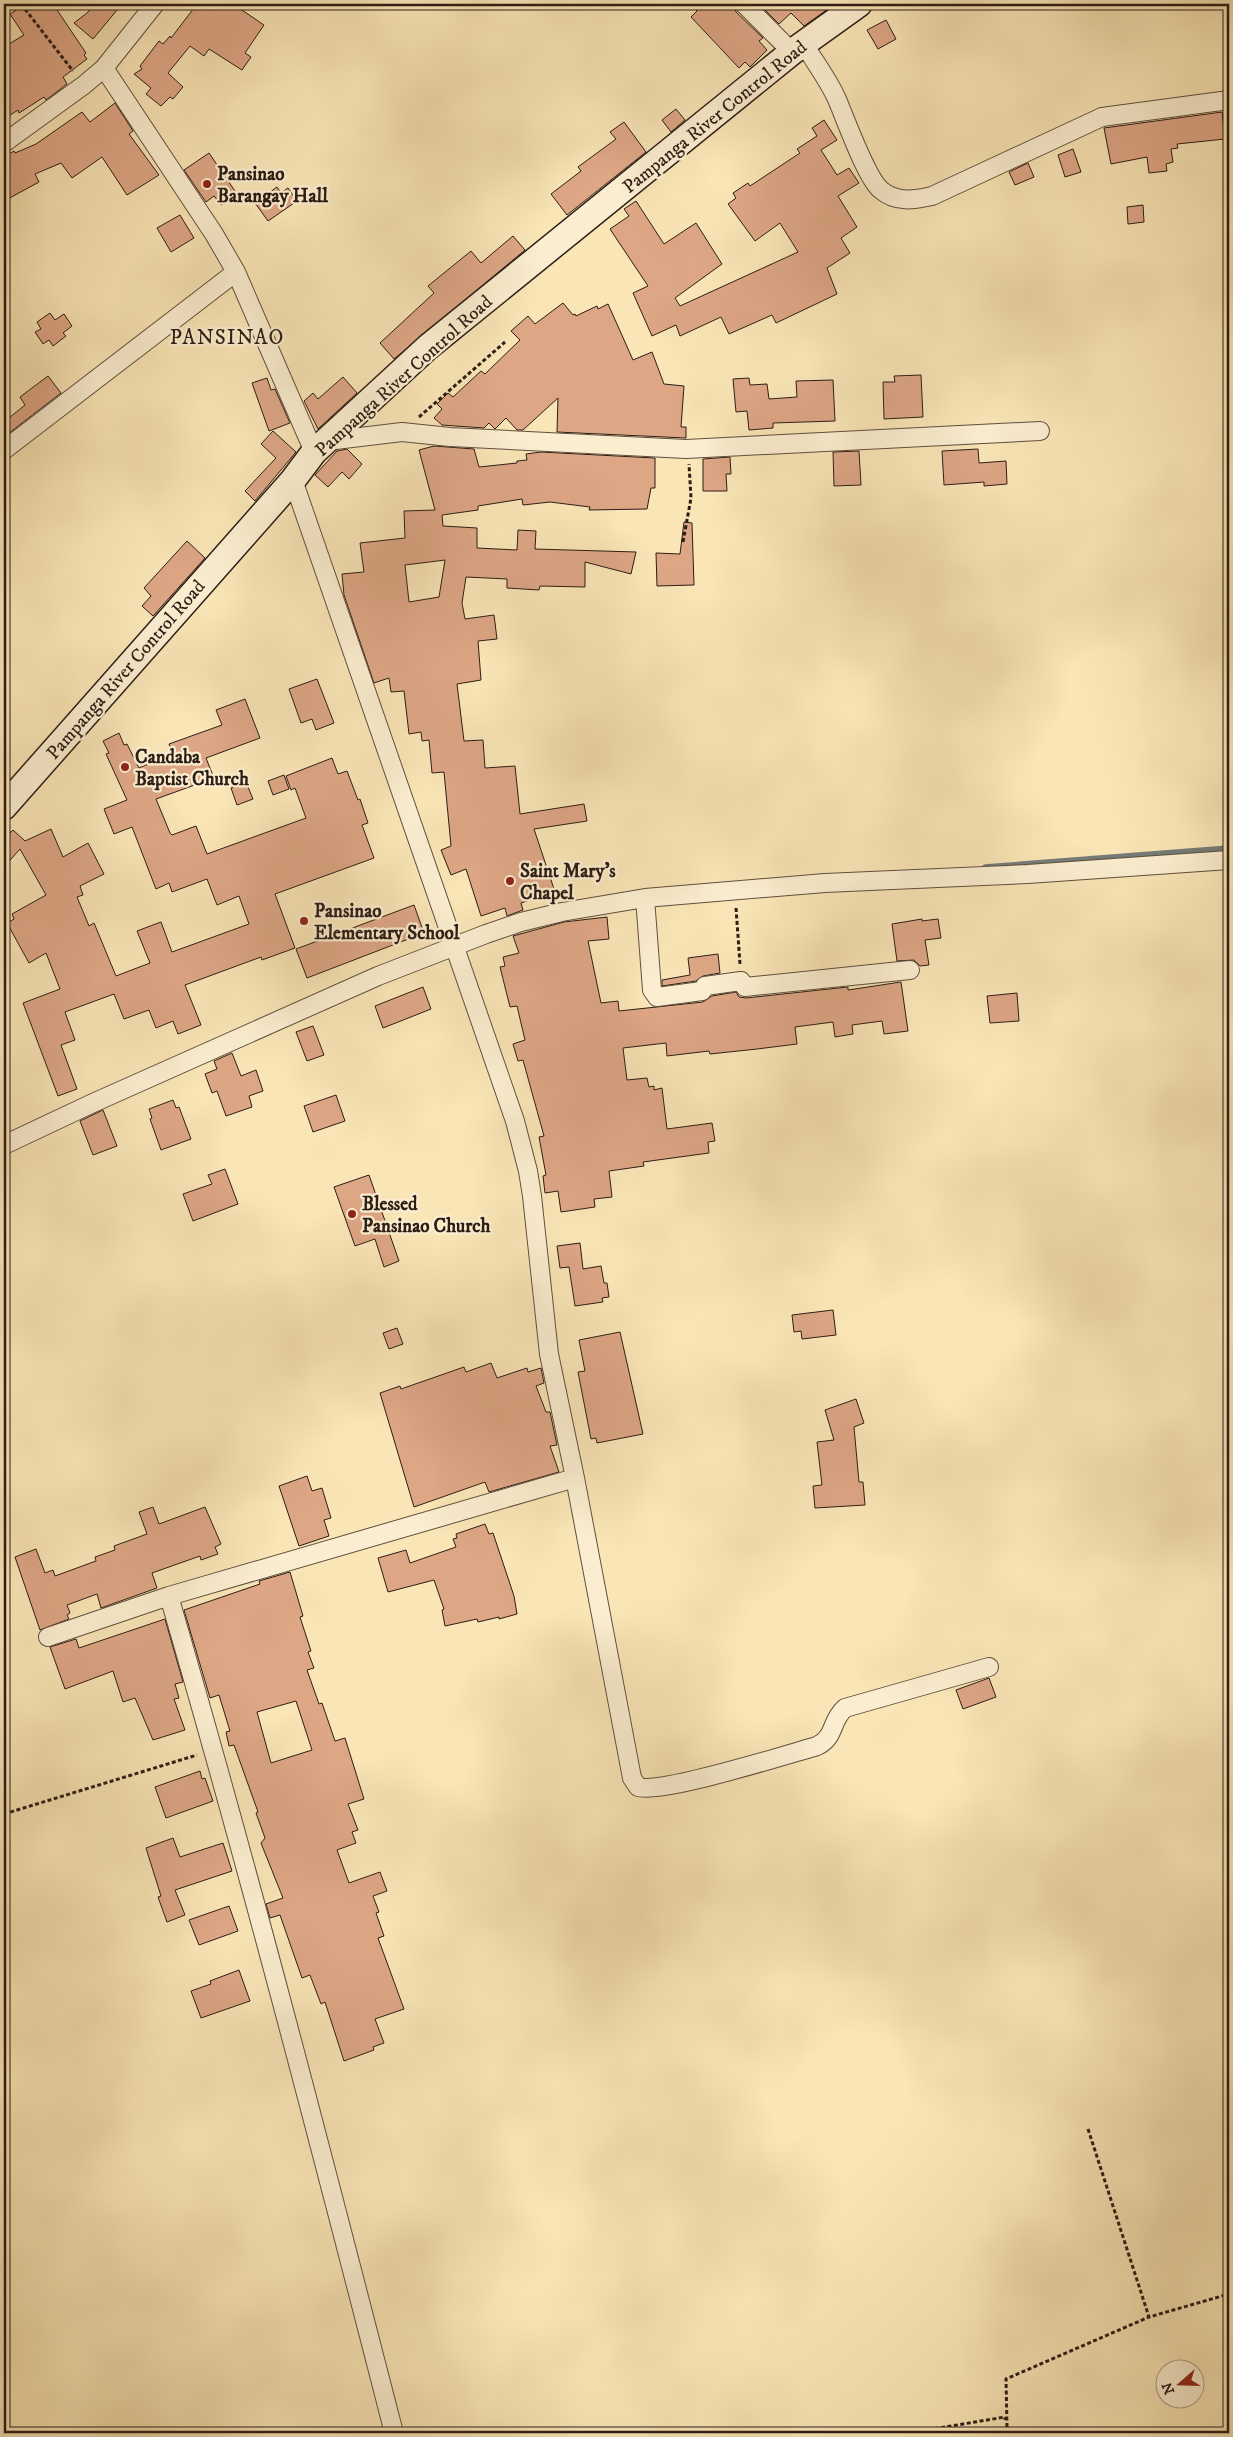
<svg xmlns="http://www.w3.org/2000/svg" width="1233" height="2437" font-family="'IM FELL DW Pica',serif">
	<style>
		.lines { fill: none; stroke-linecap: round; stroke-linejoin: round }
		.stream { stroke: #747c78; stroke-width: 5.5 }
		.building { fill: #dda685; stroke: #2d1d15; fill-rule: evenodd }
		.street-casing { stroke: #604f3d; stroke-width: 20 }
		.secondary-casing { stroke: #2d1d15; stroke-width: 28 }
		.path { stroke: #2d1d15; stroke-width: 3; stroke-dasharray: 4 2.5; stroke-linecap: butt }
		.street { stroke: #fbeed0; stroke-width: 18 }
		.secondary { stroke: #fbeed0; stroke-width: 25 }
		.poi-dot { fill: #8f2418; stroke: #fbeed0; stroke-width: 2 }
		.labels { text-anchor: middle; stroke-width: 4.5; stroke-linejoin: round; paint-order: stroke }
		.street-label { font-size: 19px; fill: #2d1d15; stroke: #fbeed0 }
		.poi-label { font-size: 19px; font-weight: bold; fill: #2d1d15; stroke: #fbeed0; text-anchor: start }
		.quarter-label { font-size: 21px; letter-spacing: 1px; fill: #2d1d15; stroke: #fbeed0 }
	</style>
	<rect width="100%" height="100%" fill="#f9e5b6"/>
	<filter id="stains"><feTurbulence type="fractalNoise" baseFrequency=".004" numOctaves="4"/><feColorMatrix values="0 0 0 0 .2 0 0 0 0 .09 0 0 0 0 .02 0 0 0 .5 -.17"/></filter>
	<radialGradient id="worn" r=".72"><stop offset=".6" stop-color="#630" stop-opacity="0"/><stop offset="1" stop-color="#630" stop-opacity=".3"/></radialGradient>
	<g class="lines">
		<path class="stream" d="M985 867 1229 848"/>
	</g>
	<path class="building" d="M26 4H53L86 53 84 55 87 59 63 77 67 84 46 100 44 97 19 113 18 110 4 119V47L24 35 10 14Z
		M95 4H122L93 39 74 23 87 13Z
		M197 4H233L264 25 245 53 251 57 242 70 209 49 204 56 190 46 168 73 183 87 173 99 170 97 161 106 146 94 151 88 134 74 142 69 140 66 159 41 163 44 170 36 171 38Z
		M690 4H734L736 12 763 38 759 41 767 50 750 67 745 62 739 68 691 17 697 11Z
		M759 4H835L804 26 791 13 779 24Z
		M886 20 896 39 878 49 867 30Z
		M115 103 133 131 129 134 159 175 127 195 102 157 72 178 61 163 35 174 39 182 4 201V157L14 151 15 153 36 144 82 112 90 122Z
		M676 109 685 120 671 132 662 120Z
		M1222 112 1225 139 1177 144 1178 148 1171 149 1173 162 1166 164 1167 171 1149 173 1147 157 1111 164 1104 128Z
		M824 120 837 140 821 150 837 175 849 168 859 183 838 196 857 227 841 238 850 253 827 268 837 294 776 323 772 315 729 334 721 317 680 336 676 325 652 336 633 293 648 286 610 229 629 216 624 209 636 201 664 244 696 223 722 264 675 298 680 306 798 252 780 223 755 241 728 204 736 198 733 193 748 183 750 186 800 153 797 149 817 136 812 128Z
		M624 122 646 152 567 215 551 194 581 171 578 167 616 139 610 132Z
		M1073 149 1081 172 1065 177 1058 155Z
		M209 153 237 194 221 205 214 196 206 202 184 170Z
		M1028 163 1034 177 1015 185 1009 172Z
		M277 187 281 193 288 188 297 201 268 221 255 203Z
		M1143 205 1144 222 1128 224 1127 207Z
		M180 215 194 238 171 252 157 228Z
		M513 236 525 250 394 359 380 343 434 293 428 286 471 251 481 263Z
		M563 303 573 315 575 314 576 316 597 306 598 309 608 304 633 360 652 352 664 384 684 386 681 427H686V438L557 432 558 398 523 430H517L506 418 495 429 489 423 484 428 442 425 434 418 442 409 437 404 448 393 453 397 481 371 485 374 520 340 511 331 528 316 535 324Z
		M50 313 55 320 64 314 72 326 63 333 66 336 53 346 49 340 43 344 35 332 41 329 37 322Z
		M921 375 923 417 884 419 883 382H895L894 376Z
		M48 376 61 393 4 437V422L25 405 20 397Z
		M343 377 357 393 318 429 304 401 313 393 318 399Z
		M267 378 271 390 275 389 290 423 269 431 252 383Z
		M749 378 750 385 767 384 769 399 797 397 796 381 833 380 835 421 773 423V428L749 430 747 411 736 412 733 379Z
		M273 431 296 452 255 501 245 491 276 458 261 444Z
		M434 446 474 449 479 467 517 463V461L527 460 526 454 541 452 655 458V488H651L647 509 589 510 590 507 550 502 523 505 522 499 478 506V510L442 515 443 526 477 528V548L517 550 518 530 536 531 535 549 636 552 631 574 585 562V587L540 586 539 590 507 588V579L466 577 462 603 465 619 494 615 497 639 478 641 481 680 457 684 464 741 483 740 485 768 515 766 520 814 584 804 587 821 534 829 555 892 521 903 523 910 507 916 505 908 481 916 466 869 451 875 441 850 451 846 444 772 432 773 429 740 422 741 421 732 409 734 404 691 391 692 389 678 374 683 344 595 342 574 364 572 360 543 405 538 404 511 435 510 419 450ZM445 560 439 597 409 602 405 565Z
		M347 449 362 464 349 479 342 472 328 487 315 475 337 451Z
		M978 449 979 463 1006 461 1007 484 984 486V482L944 485 942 451Z
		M859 451 861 485 834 486 833 452Z
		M730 457 731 474H726L727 491H703V459Z
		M684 522 692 523 694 585 657 586 656 553 680 554Z
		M187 541 205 558 153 616 142 606 151 596 144 588Z
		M317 679 334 723 316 730 312 719 301 723 289 689Z
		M245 699 260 738 206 758 214 778 156 799 170 833 172 835 196 826 207 854 306 818 295 788 291 790 286 776 332 758 338 774 347 771 358 800 360 799 368 823 362 825 374 858 275 894 295 948 262 960 261 957 185 985 201 1025 178 1034 173 1021 156 1028 149 1010 124 1019 114 994 65 1012 75 1040 61 1045 77 1089 58 1096 23 1003 60 989 46 953 29 963 7 923 14 919 12 914 46 895 20 849 4 867V839L13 830 25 841 51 829 63 857 88 843 104 874 80 886 83 895 77 897 89 926 94 923 116 976 150 963 137 931 161 922 172 952 249 924 239 896 217 905 207 879 172 892 169 883 156 889 132 827 114 834 104 809 127 800 106 754 109 753 103 741 119 733 124 745 127 744 139 768 173 753 169 744 222 725 216 710Z
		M284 775 289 789 273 795 268 781Z
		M246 782 253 799 237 805 231 788Z
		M414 905 424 933 307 978 296 949Z
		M607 917 609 939 588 941 601 1003 618 1001 619 1011 703 1002 712 996 736 992 739 997 746 998 848 987V990L901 982 908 1031 884 1034 882 1021 852 1025 853 1034 835 1037 833 1022 795 1027 797 1044 757 1049 710 1054 709 1051 667 1056 666 1043 623 1048 627 1080 647 1078 649 1087 654 1086V1090L662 1088 667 1129 712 1123 715 1141 708 1142 709 1153 643 1162 644 1166 609 1171 612 1197 594 1199 595 1207 561 1212 558 1191 545 1193 543 1176 546 1175 539 1137 544 1136 523 1060 518 1061 513 1044 525 1040 517 1006 510 1007 500 967 505 966 503 957 519 953 513 936 564 922Z
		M922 919V921L938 919 941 938 925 940 929 965 920 966 914 960 897 961 892 924Z
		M718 954 720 973 703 976 696 981 662 986V980L690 975 688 958Z
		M423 987 431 1009 383 1028 375 1006Z
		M1017 993 1019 1021 990 1023 987 996Z
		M313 1026 324 1055 307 1061 296 1032Z
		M232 1053 241 1076 256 1070 263 1091 249 1096 252 1107 226 1116 217 1091 212 1093 205 1074 217 1069 214 1061Z
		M336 1095 345 1121 313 1132 304 1106Z
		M173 1100 176 1108 179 1107 191 1139 161 1150 150 1119 152 1118 149 1109Z
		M103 1110 117 1146 93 1155 80 1121Z
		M225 1169 238 1204 193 1221 183 1194 212 1184 208 1175Z
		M369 1175 399 1261 384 1267 375 1239 355 1246 334 1187Z
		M580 1243 583 1269 601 1266 604 1283H607L609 1297 602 1298 603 1302 575 1306 569 1267 560 1268 557 1246Z
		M833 1310 836 1335 802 1339 801 1331 794 1332 792 1315Z
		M397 1328 403 1344 389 1349 383 1333Z
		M620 1332 643 1434 597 1443 596 1438 591 1439 578 1372 585 1371 579 1340Z
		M491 1363 497 1378 527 1368 528 1372 541 1368 544 1383 536 1386 546 1412H550L557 1445 550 1446 559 1472 489 1492 485 1482 414 1507 380 1393 400 1386 401 1389 464 1367 466 1372Z
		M856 1399 864 1423 854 1427 859 1482H863L865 1505 815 1508 813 1486 822 1485 817 1442 834 1440 825 1410Z
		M307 1476 312 1491 322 1488 331 1518 324 1520 329 1536 299 1546 279 1486Z
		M153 1507 159 1524 205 1507 221 1544 215 1547 218 1554 201 1560 200 1556 152 1573 157 1588 101 1608 97 1594 67 1605 70 1613 67 1615 69 1619 40 1630 15 1557 36 1549 45 1573 53 1570 55 1576 96 1561 95 1557 115 1550 114 1546 147 1534 139 1512Z
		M485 1524 489 1534 493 1533 514 1596 517 1614 499 1619V1617L478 1622 477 1619 445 1626 442 1610 444 1609 434 1580 388 1592 378 1558 406 1550 410 1563 456 1547 453 1539 457 1538 456 1534Z
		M290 1572 303 1616 300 1617 311 1651 308 1652 314 1668 307 1670 319 1704 322 1703 335 1741 345 1738 364 1799 348 1804 358 1830 352 1832 356 1843 337 1850 349 1883 380 1872 387 1891 373 1896 379 1912 376 1913 384 1936 378 1938 404 2009 375 2019 384 2043 373 2047 374 2050 344 2061 325 2002 321 2004 310 1975 302 1978 280 1915 270 1918 266 1904 283 1898 261 1843 265 1838 256 1813 258 1812 234 1745 229 1746 226 1732 230 1731 219 1695 210 1698 184 1610 260 1584 259 1581ZM296 1701 312 1750 271 1763 257 1712Z
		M165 1619 183 1682 175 1684 179 1698 174 1699 185 1730 153 1740 135 1698 123 1702 113 1671 65 1689 50 1647 76 1639 79 1648Z
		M989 1678 996 1697 963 1709 956 1690Z
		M200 1771 202 1779 205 1778 213 1801 166 1818 155 1787Z
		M173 1838 180 1857 223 1843 232 1871 175 1890 185 1915 167 1922 158 1897 161 1896 146 1848Z
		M229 1906 238 1931 199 1945 189 1920Z
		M239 1970 250 2001 201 2018 191 1991 211 1984 210 1981Z"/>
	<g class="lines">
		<g class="street-casing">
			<path id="street" d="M744 4 792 52
				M804 44C814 61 827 78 836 97 845 117 866 178 881 190 896 203 914 200 932 196L1102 117 1229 100
				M104 68 214 234 236 272 314 452
				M4 143 84 85 104 68 155 4
				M327 441 402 432 450 437 686 449 1040 431
				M4 450 236 272
				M645 898 652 990 657 997 702 991 705 986 741 981 745 987 910 970
				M4 1145 93 1103 378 976 486 934 521 922 562 912 645 898 825 883 1028 874 1229 860
				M575 1478 632 1778 638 1787C662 1794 785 1755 817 1746 836 1737 830 1721 845 1708L989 1667
				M169 1596C250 1874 322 2153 394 2433
				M48 1637 169 1596 575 1478 549 1354 532 1196 528 1171 515 1121 293 480"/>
		</g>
		<g class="secondary-casing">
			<path id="secondary" d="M4 807 293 480 314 452 428 347 792 52 859 4"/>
		</g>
		<path class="path" d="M21 4 73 71
			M419 417 505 342
			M683 542 691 498 689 464
			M736 908 740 964
			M4 1814 197 1755
			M1088 2129 1149 2317 1229 2294
			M1007 2427 1006 2379 1149 2317
			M909 2433 1005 2417V2420"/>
		<use href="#street" class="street"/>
		<use href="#secondary" class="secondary"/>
	</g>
	<g class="poi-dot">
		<circle cx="207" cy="184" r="5"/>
		<circle cx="125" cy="767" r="5"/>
		<circle cx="510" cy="881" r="5"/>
		<circle cx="304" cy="921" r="5"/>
		<circle cx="352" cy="1214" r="5"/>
	</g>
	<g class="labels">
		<g class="street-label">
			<text transform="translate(714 116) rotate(-39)" y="7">Pampanga River Control Road</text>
			<text transform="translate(403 375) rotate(-42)" y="7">Pampanga River Control Road</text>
			<text transform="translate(125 669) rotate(-49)" y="7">Pampanga River Control Road</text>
		</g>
		<g class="poi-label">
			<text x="217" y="180">Pansinao<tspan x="217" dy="22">Barangay Hall</tspan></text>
			<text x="135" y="763">Candaba<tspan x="135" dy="22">Baptist Church</tspan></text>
			<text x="520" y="877">Saint Mary's<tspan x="520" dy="22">Chapel</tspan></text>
			<text x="314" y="917">Pansinao<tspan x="314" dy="22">Elementary School</tspan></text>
			<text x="362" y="1210">Blessed<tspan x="362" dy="22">Pansinao Church</tspan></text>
		</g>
		<g class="quarter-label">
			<text x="227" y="344">PANSINAO</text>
		</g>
	</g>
	<rect width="1233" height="2437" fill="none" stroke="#f9e5b6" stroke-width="20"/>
	<rect x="5" y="5" width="1223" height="2427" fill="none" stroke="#2d1d15" stroke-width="2.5"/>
	<rect x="10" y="10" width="1213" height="2417" fill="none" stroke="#2d1d15"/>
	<g transform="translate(1180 2384) rotate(250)"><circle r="24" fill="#fbeed0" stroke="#a99a85"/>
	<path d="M0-4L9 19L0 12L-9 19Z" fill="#8f2418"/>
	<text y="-8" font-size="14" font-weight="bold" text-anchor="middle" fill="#2d1d15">N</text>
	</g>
	<rect width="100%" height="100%" filter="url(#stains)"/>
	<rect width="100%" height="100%" fill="url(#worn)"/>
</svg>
